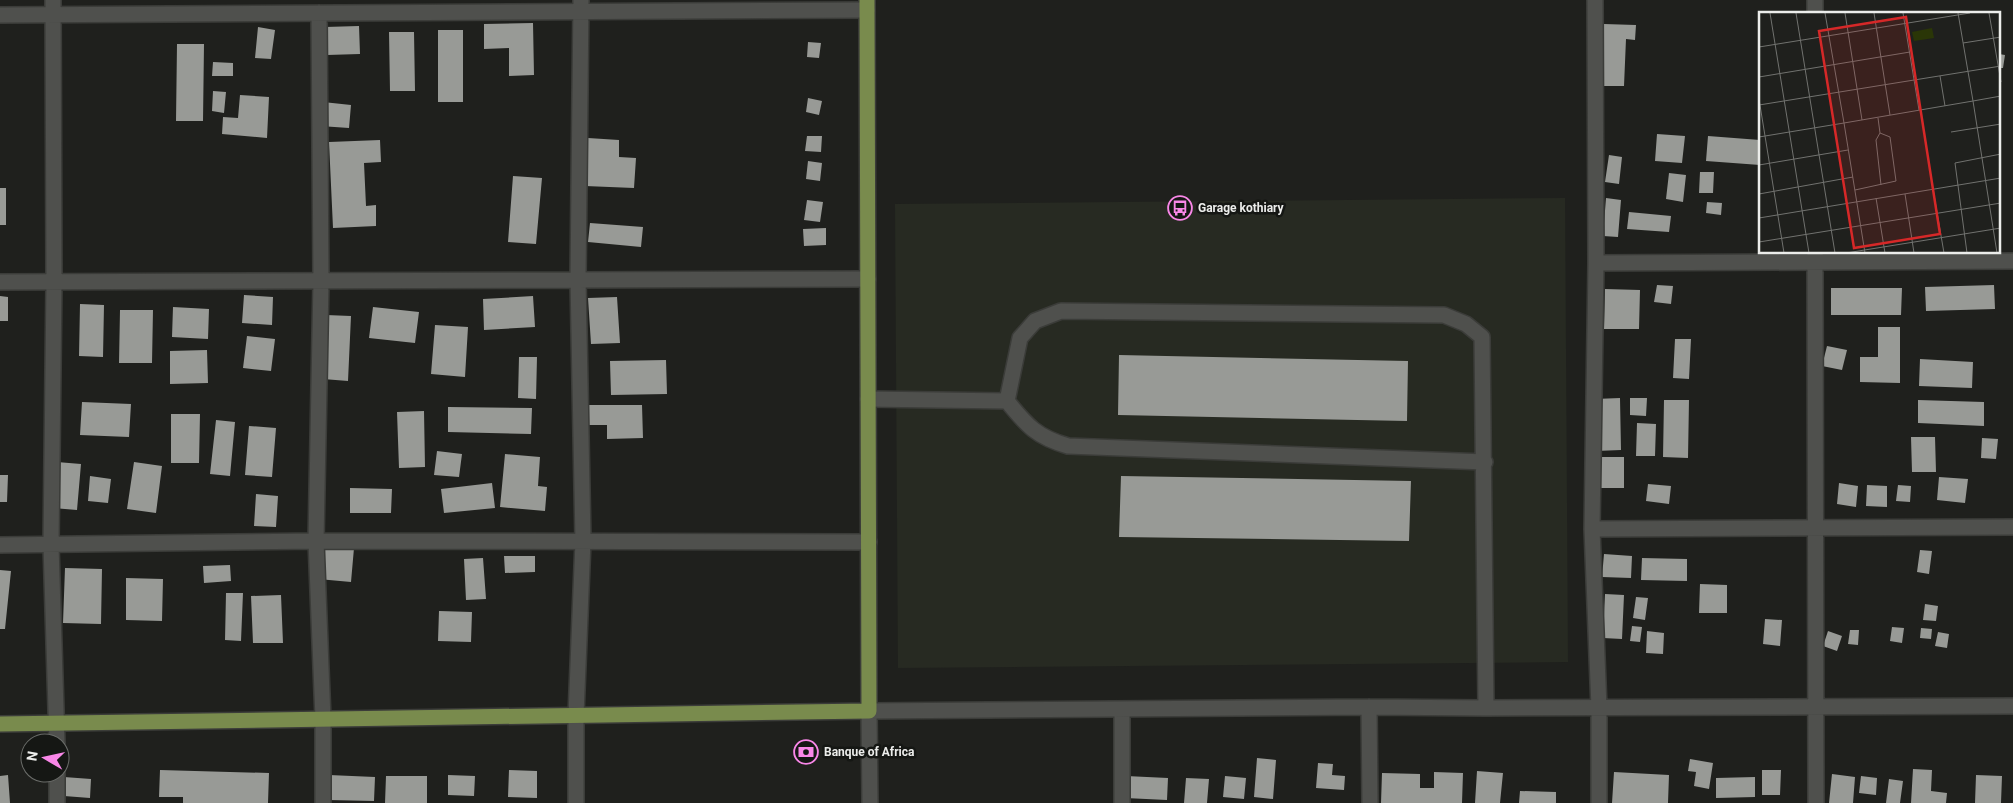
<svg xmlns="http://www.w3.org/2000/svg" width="2013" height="803" font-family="Roboto,sans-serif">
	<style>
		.built { fill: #272a22 }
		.building { fill: #989a96 }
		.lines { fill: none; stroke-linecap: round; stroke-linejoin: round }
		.minor-casing { stroke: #3b3c39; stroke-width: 18 }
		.major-casing { stroke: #3b3c39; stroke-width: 18 }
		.minor { stroke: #4f504d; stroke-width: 15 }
		.major { stroke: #798b4d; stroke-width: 15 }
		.labels { text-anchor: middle; stroke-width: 5; stroke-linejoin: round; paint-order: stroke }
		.poi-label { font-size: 12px; font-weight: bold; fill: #ecedeb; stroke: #151714; text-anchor: start }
		.inset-road { fill: none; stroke: #71726f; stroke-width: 1 }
		.view { fill: #d62828; fill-opacity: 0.15; stroke: #d62828; stroke-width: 2.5 }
		.inset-edge { fill: none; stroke: #ecedeb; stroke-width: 2.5 }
	</style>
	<rect width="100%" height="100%" fill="#1f201d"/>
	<path class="built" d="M1565 198 1568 662 898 668 895 204Z"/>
	<path class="building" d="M533 23 534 75 509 76V48L484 49V24Z
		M1604 24 1636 25 1635 40 1626 39 1624 86H1602Z
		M359 26 360 54 327 55 325 27Z
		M258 27 275 30 271 59 255 58Z
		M438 30H463V102H438Z
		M389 32H414L415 91H390Z
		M808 42 821 43 819 58 807 57Z
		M177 44H204L203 121H176Z
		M1999 54 2005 55 2003 68H1999Z
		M213 62 233 63V76H212Z
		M213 91 226 92 224 113 212 111Z
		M240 95 269 97 267 138 222 134 223 117 238 118Z
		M808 98 822 101 819 115 806 112Z
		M323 102 351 105 349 128 320 126Z
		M1657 134 1685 136 1682 163 1655 161Z
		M807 136H822L821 152 805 151Z
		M1708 136 1760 140V165L1706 161Z
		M588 138 619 140V157L636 158 634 188 585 186Z
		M380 140 381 162 364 163 366 206 376 205V226L333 228 329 142Z
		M1609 155 1622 157 1619 184 1605 182Z
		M808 161 822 163 820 181 806 179Z
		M1700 172H1714L1713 193H1699Z
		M1669 173 1686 175 1683 202 1666 199Z
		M513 176 542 178 536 244 508 242Z
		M0 188H6V225H0Z
		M1606 198 1621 200 1618 237 1603 236Z
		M807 200 823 202 820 222 804 220Z
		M1707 202 1722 203 1721 215 1706 213Z
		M1629 212 1671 216 1669 232 1627 229Z
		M590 223 643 227 641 247 588 242Z
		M826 228V245L804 246 803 229Z
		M1657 285 1673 286 1671 304 1654 302Z
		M1994 285 1995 309 1926 311 1925 287Z
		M1831 288H1902L1901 315H1831Z
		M1605 289 1640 290 1639 329H1604Z
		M244 295 273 297 272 325 242 323Z
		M0 296 8 297V321H0Z
		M533 296 535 327 484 330 483 299Z
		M617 297 620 343 591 344 588 298Z
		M80 304 104 305 103 357 79 356Z
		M173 307 209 309 208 339 172 337Z
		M373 307 419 312 415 343 369 338Z
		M120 310H153L152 363H119Z
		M326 315 351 316 348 381 323 379Z
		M435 325 468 327 465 377 431 374Z
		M1878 327H1900V383L1860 382V357H1878Z
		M247 336 275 339 271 371 243 368Z
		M1675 339H1691L1689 379 1673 378Z
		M1827 346 1847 350 1842 370 1822 366Z
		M207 350 208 383 170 384V351Z
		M1119 355 1408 361 1407 421 1118 415Z
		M519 357H537L536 399 518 398Z
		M1920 359 1973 362 1972 388 1919 386Z
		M666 360 667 394 611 395 610 361Z
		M1620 398 1621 450 1596 451 1595 399Z
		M1630 398H1647L1646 416 1630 415Z
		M1664 400H1689L1688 458 1663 457Z
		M1918 400 1984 402V426L1918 423Z
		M82 402 131 404 129 437 80 435Z
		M588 405H642L643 438 607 439V425H589Z
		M448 407 532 408 531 434 448 432Z
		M424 411 425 467 399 468 397 412Z
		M171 414H200L199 463H171Z
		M216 420 235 422 230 476 210 474Z
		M1637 423 1656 424 1655 456H1636Z
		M249 426 276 428 272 477 245 475Z
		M1911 437H1935L1936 472H1912Z
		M1982 438 1998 439 1996 459 1981 458Z
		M437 451 462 454 459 477 434 475Z
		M505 454 540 457 538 486 547 487 545 511 500 507Z
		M1601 457H1624V488H1601Z
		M57 462 81 464 77 510 53 508Z
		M134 462 162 466 156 513 127 509Z
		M0 475H8L7 502H0Z
		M90 476 111 479 108 503 88 501Z
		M1121 476 1411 481 1409 541 1119 537Z
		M1939 477 1968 479 1965 503 1937 500Z
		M492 483 495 508 444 513 441 489Z
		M1839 483 1858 486 1856 507 1837 504Z
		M1648 484 1671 486 1669 504 1646 501Z
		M1867 485 1887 486V507L1866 506Z
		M1898 485 1911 486 1910 502 1896 501Z
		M350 488 392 489 391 513H350Z
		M256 494 278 496 276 527 254 526Z
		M321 545 354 548 351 582 318 579Z
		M1920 550 1932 551 1929 574 1917 572Z
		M1604 554 1632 556 1631 578 1602 577Z
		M504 556H535V572L505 573Z
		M483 558 486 599 466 600 464 559Z
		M1642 558 1687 559V581L1641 580Z
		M230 565 231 581 204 583 203 566Z
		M65 568 102 569 101 624 63 623Z
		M0 570 11 571 5 629H0Z
		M126 578 163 579 162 621 126 620Z
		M1700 584 1727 585V613H1699Z
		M226 593H243L241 641 225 640Z
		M1605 594 1624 595 1622 639 1603 638Z
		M281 595 283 643H253L251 596Z
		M1636 597 1648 598 1645 620 1633 618Z
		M1925 604 1938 606 1936 621 1923 620Z
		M439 611 472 612 471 642 438 641Z
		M1765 619 1782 620 1780 646 1763 644Z
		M1632 626 1642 627 1640 642 1630 641Z
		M1892 627 1904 628 1902 643 1890 641Z
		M1921 628 1932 629 1931 639 1920 638Z
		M1850 630H1859L1858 645 1848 644Z
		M1647 631 1664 633 1663 654 1646 653Z
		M1828 631 1842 636 1837 651 1823 646Z
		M1938 632 1949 634 1947 648 1935 646Z
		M1257 758 1276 760 1273 799 1254 797Z
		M1690 759 1713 763 1709 789 1694 786 1696 772 1688 771Z
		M1318 763 1333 764 1332 775 1345 776 1344 790 1316 788Z
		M1913 769 1932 770 1931 791 1947 793 1946 803H1911Z
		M160 770 269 773 268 803H183V797H159Z
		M509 770 537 771V798L508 797Z
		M1762 770H1781L1780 795H1762Z
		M1477 771 1503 773 1500 803H1475Z
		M1434 772 1463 773 1462 803H1381L1382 773 1420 774V788H1434Z
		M1614 772 1669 775 1668 803H1612Z
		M1832 774 1855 777 1853 803H1829Z
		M8 775 10 803H0V776Z
		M329 775 375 777 374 801 328 800Z
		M448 775 475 776 474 796 448 795Z
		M1976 775 2002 776 2001 803H1975Z
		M386 776H427V803H385Z
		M1126 776 1168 778 1167 800 1125 798Z
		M1225 776 1246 778 1244 799 1223 797Z
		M1861 776 1877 778 1876 795 1859 793Z
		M64 777 91 779 90 798 64 796Z
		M1755 777V797L1716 798V778Z
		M1186 778 1209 779 1207 803H1184Z
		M1889 779 1903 781 1900 803H1886Z
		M1520 791 1556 792V803H1519Z"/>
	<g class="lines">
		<g class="minor-casing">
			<path id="minor" d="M53 0 54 282 51 545 57 743
				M1595 0 1596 263 1592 529 1599 708V803
				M1815 0V14
				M319 13 321 281 316 541 323 719V803
				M0 15 867 10
				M1815 252 1816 803
				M1596 263 2013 261
				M0 282 868 279
				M868 399 1007 401C1027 426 1037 437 1068 446L1485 462
				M1007 401 1020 338 1035 321 1061 311 1444 315 1466 324 1482 337 1486 708
				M1592 529 2013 527
				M0 545 316 541 869 542
				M1369 707 1370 803
				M1122 710V803
				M57 773V803
				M576 803V715L583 541 578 279 581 0
				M870 803 869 711 1369 707 1486 708 2013 706"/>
		</g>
		<g class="major-casing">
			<path id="major" d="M0 724 869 711 867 0"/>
		</g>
		<use href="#minor" class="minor"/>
		<use href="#major" class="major"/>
	</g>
	<defs>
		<g id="bus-ring" transform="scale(1.25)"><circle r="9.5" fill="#151714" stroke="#f987e8" stroke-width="1.5"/><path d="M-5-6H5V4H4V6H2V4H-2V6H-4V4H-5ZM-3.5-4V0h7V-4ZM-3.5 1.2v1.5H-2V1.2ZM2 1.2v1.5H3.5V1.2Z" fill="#f987e8"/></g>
		<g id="bank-ring" transform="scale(1.25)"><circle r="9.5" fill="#151714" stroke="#f987e8" stroke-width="1.5"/><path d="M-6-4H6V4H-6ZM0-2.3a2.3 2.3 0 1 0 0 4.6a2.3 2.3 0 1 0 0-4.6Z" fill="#f987e8"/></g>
	</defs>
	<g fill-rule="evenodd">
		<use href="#bus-ring" x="1180" y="208"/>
		<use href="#bank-ring" x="806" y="752"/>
	</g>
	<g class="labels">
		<g class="poi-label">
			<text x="1198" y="212">Garage kothiary</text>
			<text x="824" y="756">Banque of Africa</text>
		</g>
	</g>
	<g transform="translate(1759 12)">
		<rect width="241" height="241" fill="#1f201d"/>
		<path d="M173 16 175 26 155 29 153 20Z" fill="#2a3607"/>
		<path class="inset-road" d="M11 1 50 241M37 1 76 241M66 1 85 111 214 89 238 241M86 1 103 108M115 1 131 103M144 1 160 98M199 1 214 89 242 84M230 1 242 70M204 31 242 25M0 35 211 1M181 64 186 94M0 65 151 40M0 87 25 241M0 93 242 54M119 106 121 121 117 128 122 173M192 120 242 112M0 125 85 111 106 241M0 153 89 138M174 177 185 241M96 178 137 169 131 125 121 121M0 182 94 165M146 182 155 241M117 186 126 241M0 206 242 166M0 230 242 191M87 241 242 216M208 241 196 151 242 142"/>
		<path class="view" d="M147 5 181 222 95 236 60 19Z"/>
		<rect width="241" height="241" class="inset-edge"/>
	</g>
	<g transform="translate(45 758) rotate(279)"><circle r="24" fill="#151714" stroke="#6b6d6a"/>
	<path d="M0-4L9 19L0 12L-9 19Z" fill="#f987e8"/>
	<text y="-8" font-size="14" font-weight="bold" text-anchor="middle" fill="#ecedeb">N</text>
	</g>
</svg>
